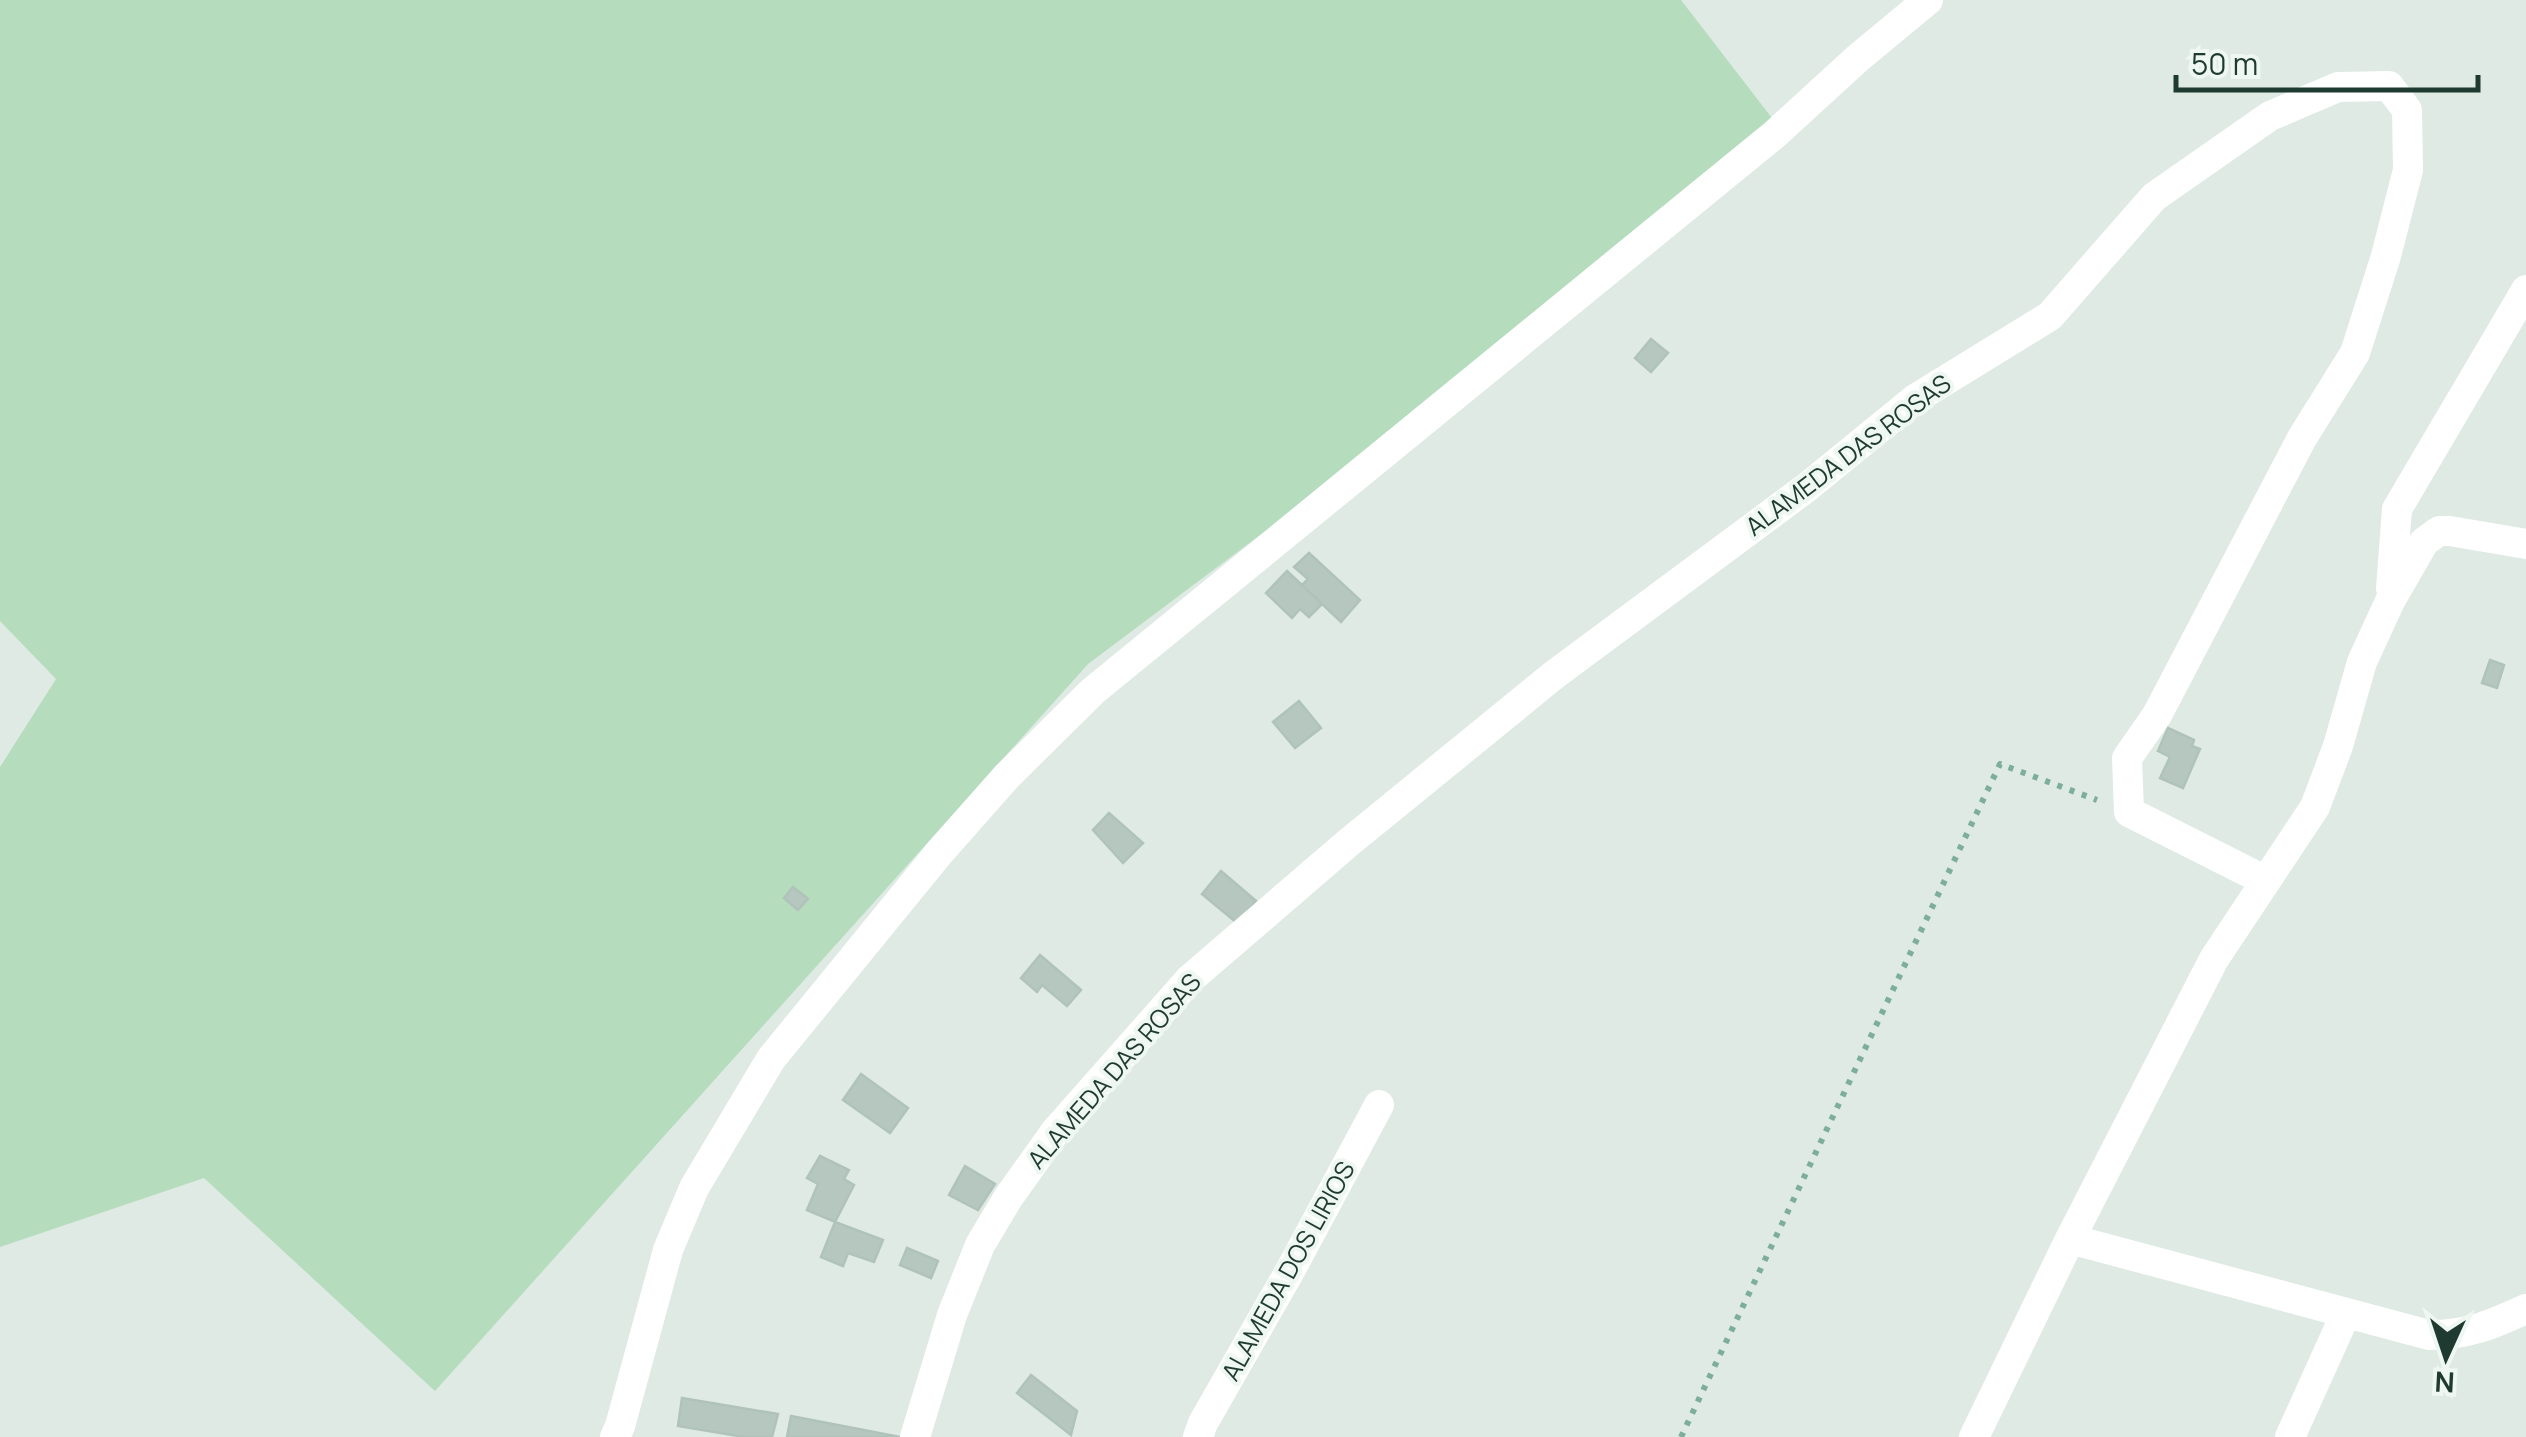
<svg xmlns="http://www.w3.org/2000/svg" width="2526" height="1437" font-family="Manrope,sans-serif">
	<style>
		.green { fill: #b5dcbc }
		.building { fill: #b6c7bf; stroke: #b0c3ba; stroke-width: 2.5 }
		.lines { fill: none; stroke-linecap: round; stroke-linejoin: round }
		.path { stroke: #7dae9b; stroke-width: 6; stroke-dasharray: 5 8; stroke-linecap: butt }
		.minor { stroke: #fff; stroke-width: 30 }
		.labels { text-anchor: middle; stroke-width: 8; stroke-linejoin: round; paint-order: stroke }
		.street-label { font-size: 25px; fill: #1f3a30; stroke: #eef7f1 }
	</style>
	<rect width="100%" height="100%" fill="#deeae3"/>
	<path class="green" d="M0 0H1681L1788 139 1088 664 435 1391 204 1178 0 1247V767L56 679 0 621Z"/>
	<path class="building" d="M1651 339 1668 353 1651 372 1635 358Z
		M1309 553 1360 600 1341 622 1302 585 1308 579 1294 567Z
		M1287 571 1322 604 1309 617 1300 609 1292 618 1266 593Z
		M2490 660 2504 665 2497 688 2482 683Z
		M1299 701 1321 728 1295 748 1273 722Z
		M2168 728 2194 740 2192 746 2200 749 2183 788 2160 778 2170 757 2158 751Z
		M1109 813 1143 843 1123 863 1093 830Z
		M1221 871 1256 901 1237 923 1202 894Z
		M793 887 808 899 798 910 784 898Z
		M1040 955 1081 990 1067 1006 1042 985 1037 992 1021 978Z
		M861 1074 908 1108 890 1133 843 1100Z
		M820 1156 849 1170 844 1179 854 1185 835 1222 807 1210 818 1184 807 1178Z
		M965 1166 995 1184 978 1210 949 1195Z
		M835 1222 883 1240 874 1262 848 1253 843 1266 821 1257Z
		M907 1248 938 1261 931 1278 900 1265Z
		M1031 1375 1077 1411 1071 1435 1017 1393Z
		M682 1398 778 1414 772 1437H744L678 1426Z
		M791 1416 900 1437H787Z"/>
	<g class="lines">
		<path class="path" d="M1681 1437 2000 764 2097 800"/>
		<path class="minor" d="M2391 588 2397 509 2526 290
			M2070 1239 2429 1335C2468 1335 2491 1325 2526 1309
			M615 1437 620 1426 668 1250 694 1188 771 1059 939 853 1007 776 1093 691 1775 134 1858 58 1928 0
			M915 1437 952 1315 980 1245 1008 1198 1055 1132 1190 979 1348 843 1554 675 1806 488 1915 399 2050 316 2154 197 2270 116 2338 87 2389 86 2407 110 2408 170 2386 256 2355 353 2302 438 2157 715 2127 758 2129 812 2266 881
			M1198 1437 1203 1423 1291 1269 1379 1105
			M1974 1437 2070 1239 2214 959 2315 807 2338 746 2362 662 2390 601 2424 542 2439 531H2450L2526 544
			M2290 1437 2346 1313"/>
	</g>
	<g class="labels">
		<g class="street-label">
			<text transform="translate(1848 455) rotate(-37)" y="9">ALAMEDA DAS ROSAS</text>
			<text transform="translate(1114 1071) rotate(-49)" y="9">ALAMEDA DAS ROSAS</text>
			<text transform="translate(1288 1271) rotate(-61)" y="9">ALAMEDA DOS LIRIOS</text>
		</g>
	</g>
	<g transform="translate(2446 1357) rotate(183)" stroke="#eef7f1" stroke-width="8" paint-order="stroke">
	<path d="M0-8L18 38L0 25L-18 38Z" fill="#1f3a30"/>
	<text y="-15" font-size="28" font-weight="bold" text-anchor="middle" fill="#1f3a30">N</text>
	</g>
	<path d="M2176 75v15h302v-15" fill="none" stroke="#1f3a30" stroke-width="5"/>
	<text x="2191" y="75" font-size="30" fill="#1f3a30" stroke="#eef7f1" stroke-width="8" paint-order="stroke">50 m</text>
</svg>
